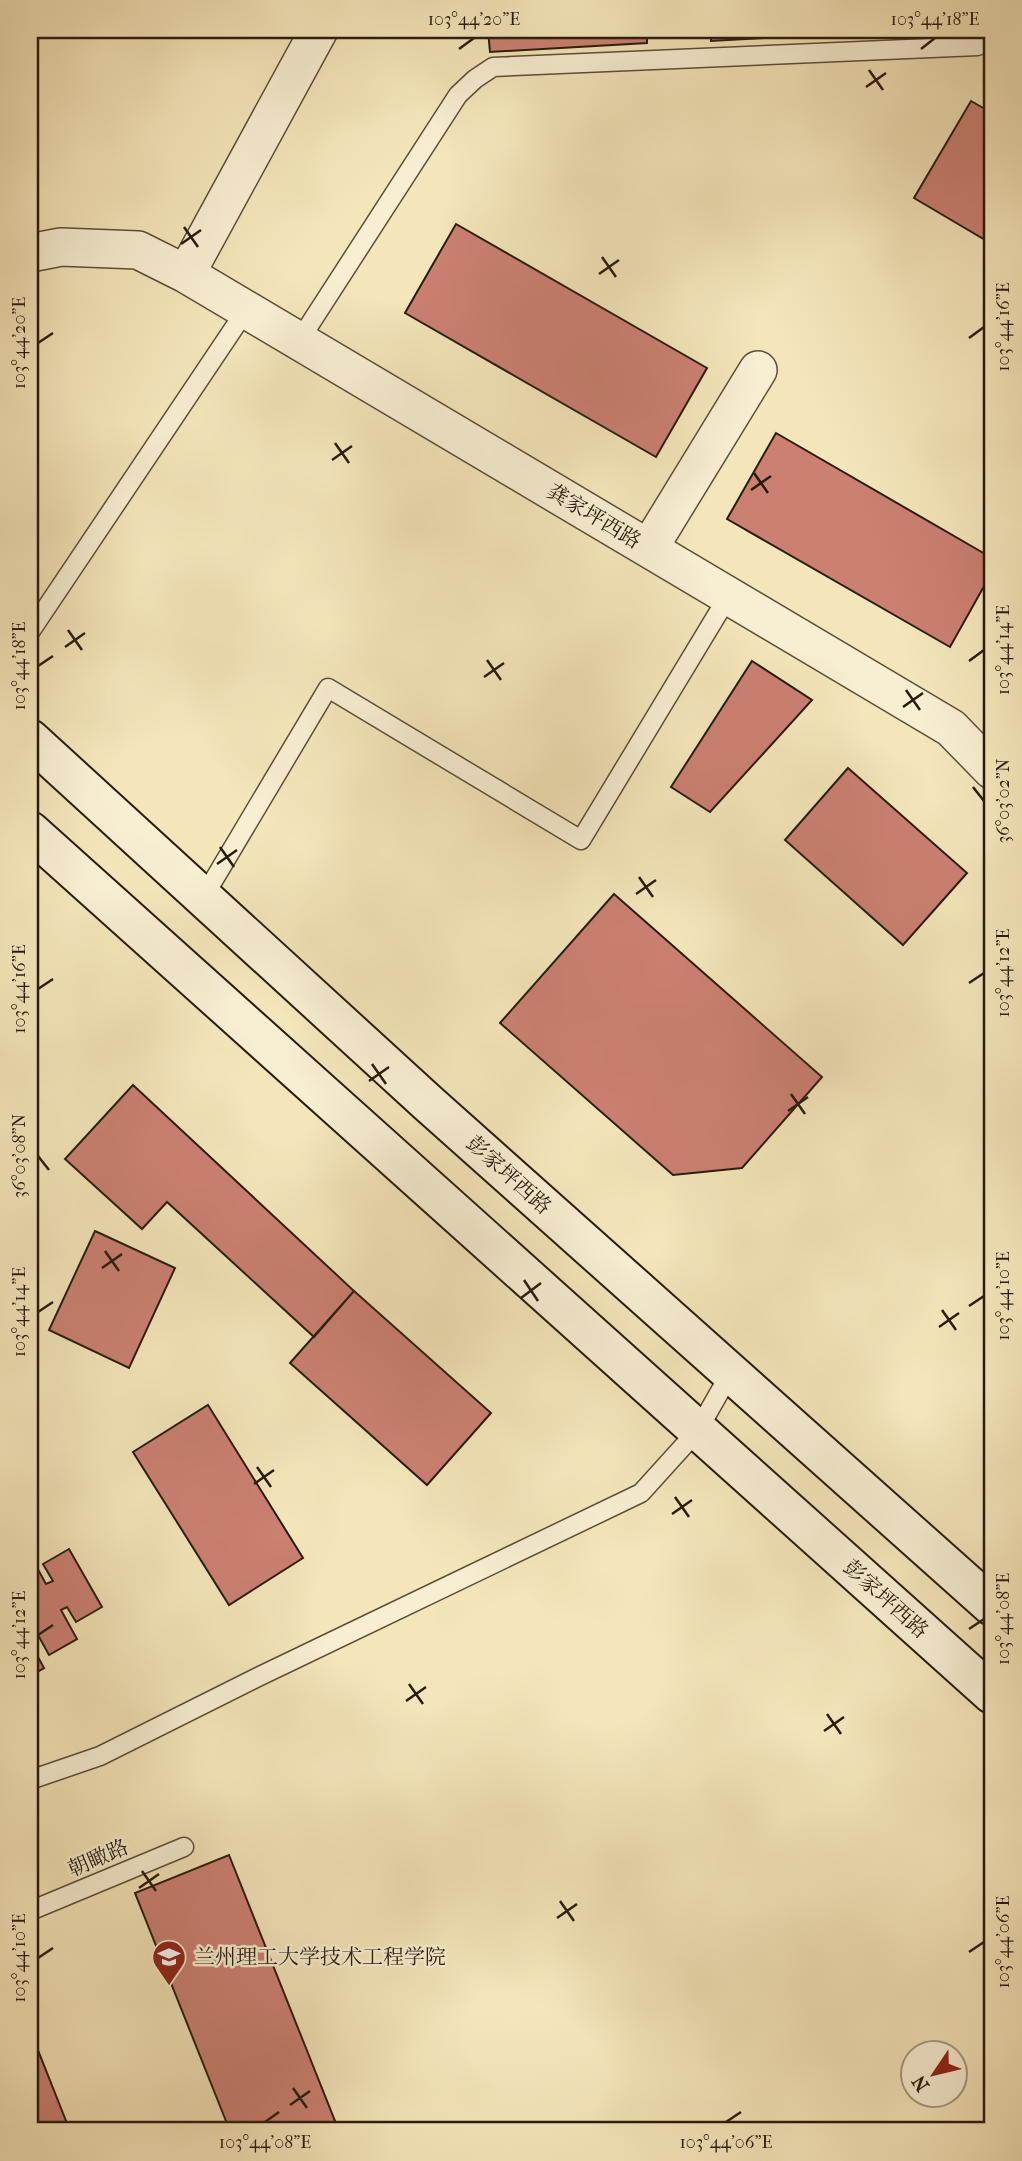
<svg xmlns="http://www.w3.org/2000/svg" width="1022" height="2161" font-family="'IM FELL French Canon','Noto Serif SC',serif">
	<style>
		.building { fill: #cb8072; stroke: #281c0d; stroke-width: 2 }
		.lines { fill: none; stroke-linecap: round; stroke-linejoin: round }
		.service-casing { stroke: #5b4e38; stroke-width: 21 }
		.minor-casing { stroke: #5b4e38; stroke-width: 40 }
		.secondary-casing { stroke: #281c0d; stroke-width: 42 }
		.service { stroke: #f8eed2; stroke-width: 18 }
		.minor { stroke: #f8eed2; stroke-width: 37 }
		.secondary { stroke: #f8eed2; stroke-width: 38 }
		.ticks { fill: none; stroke: #281c0d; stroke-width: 2.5 }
		.labels { text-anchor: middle; stroke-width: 5; stroke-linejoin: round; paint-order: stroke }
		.street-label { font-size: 21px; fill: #281c0d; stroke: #f8eed2 }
		.poi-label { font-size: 21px; fill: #281c0d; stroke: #f8eed2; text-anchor: start }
		.neatline { fill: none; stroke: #281c0d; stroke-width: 2.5 }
		.ticks-label { font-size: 18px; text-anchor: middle; fill: #281c0d }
	</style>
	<rect width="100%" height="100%" fill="#f4e5ba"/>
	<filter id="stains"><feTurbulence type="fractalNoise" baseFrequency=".00286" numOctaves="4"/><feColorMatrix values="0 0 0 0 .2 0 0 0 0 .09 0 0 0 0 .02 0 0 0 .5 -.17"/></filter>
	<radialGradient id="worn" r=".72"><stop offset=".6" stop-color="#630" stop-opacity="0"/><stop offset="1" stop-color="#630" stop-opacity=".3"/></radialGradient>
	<path class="building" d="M488 30H647V43L490 52Z
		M711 30H798L799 36 711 41Z
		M971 101 992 113V244L914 198Z
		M456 224 707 368 656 457 405 313Z
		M776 433 992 558V572L950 647 727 519Z
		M752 661 812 700 710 812 671 787Z
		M848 768 967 873 903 945 785 840Z
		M614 894 822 1077 742 1168 673 1175 500 1023Z
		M133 1085 354 1291 314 1337 167 1202 142 1229 65 1159Z
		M95 1231 175 1268 129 1368 49 1330Z
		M354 1291 491 1413 427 1485 290 1363Z
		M208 1405 303 1558 229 1605 133 1452Z
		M69 1549 102 1607 76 1622 67 1607 61 1610 77 1639 49 1655 33 1626 30 1628V1555L46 1584 53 1581 43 1564Z
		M30 1642 44 1668 30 1676Z
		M229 1855 339 2131H230L135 1893Z
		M30 2030 70 2131H30Z"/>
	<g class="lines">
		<g class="service-casing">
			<path id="service" d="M299 341 458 95 475 79 493 67 978 46
				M30 632 246 310
				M203 898 328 688 581 840 729 595
				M30 1780 100 1756 260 1676 641 1493 698 1430 731 1372
				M30 1911 184 1847"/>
		</g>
		<g class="minor-casing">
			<path id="minor" d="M30 253 61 247 138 250 186 274 951 728 992 770
				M186 274 319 30
				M649 548 758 370"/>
		</g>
		<g class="secondary-casing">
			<path id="secondary" d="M30 739 428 1103 992 1606
				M30 831 992 1694"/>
		</g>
		<use href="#service" class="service"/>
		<use href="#minor" class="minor"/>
		<use href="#secondary" class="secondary"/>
	</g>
	<path class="ticks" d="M459 49 474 38M921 49 935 38M869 70 883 90M866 87 886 73M184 227 198 247M181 244 201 230M602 257 616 277M599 274 619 260M969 338 984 327M38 343 53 333M335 443 349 463M332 460 352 446M754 473 768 493M751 490 771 476M68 630 82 650M65 647 85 633M487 660 501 680M969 661 984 650M38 666 53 656M484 677 504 663M906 690 920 710M903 707 923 693M973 787 984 801M220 847 234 867M217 864 237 850M639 877 653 897M636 894 656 880M969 983 984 973M38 989 53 979M372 1064 386 1084M369 1081 389 1067M791 1094 805 1114M788 1111 808 1097M38 1156 49 1170M105 1251 119 1271M102 1268 122 1254M524 1280 538 1301M521 1298 541 1283M969 1306 984 1296M942 1310 956 1330M38 1312 53 1302M939 1327 959 1313M257 1467 271 1487M254 1484 274 1470M675 1497 689 1517M672 1514 692 1500M969 1629 984 1619M38 1635 53 1625M409 1684 423 1704M406 1701 426 1687M827 1714 841 1734M824 1731 844 1717M142 1871 156 1891M139 1888 159 1874M560 1901 574 1921M557 1918 577 1904M969 1952 984 1942M38 1958 53 1948M293 2088 307 2108M290 2105 310 2091M265 2122 279 2112M726 2122 741 2112"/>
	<defs>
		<g id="university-pin" transform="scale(1.75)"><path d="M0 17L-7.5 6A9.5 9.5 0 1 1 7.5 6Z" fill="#8f2418" stroke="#f8eed2"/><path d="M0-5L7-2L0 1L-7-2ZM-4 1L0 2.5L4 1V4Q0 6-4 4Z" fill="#fff"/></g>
	</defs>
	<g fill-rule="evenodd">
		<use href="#university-pin" x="169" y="1957"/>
	</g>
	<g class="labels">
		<g class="street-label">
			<text transform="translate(594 516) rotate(31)" y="7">龚家坪西路</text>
			<text transform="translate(509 1175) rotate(42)" y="7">彭家坪西路</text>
			<text transform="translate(886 1599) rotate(42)" y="7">彭家坪西路</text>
			<text transform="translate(98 1858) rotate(-23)" y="7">朝瞰路</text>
		</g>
		<g class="poi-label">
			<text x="194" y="1964">兰州理工大学技术工程学院</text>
		</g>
	</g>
	<rect width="1022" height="2161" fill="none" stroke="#f4e5ba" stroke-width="77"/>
	<g transform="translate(934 2074) rotate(235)"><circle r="33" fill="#f8eed2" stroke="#a59a83" stroke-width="2"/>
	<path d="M0-5L12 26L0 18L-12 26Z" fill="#8f2418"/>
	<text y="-10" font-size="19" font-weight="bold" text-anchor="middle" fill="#281c0d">N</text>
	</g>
	<rect x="38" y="38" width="946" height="2084" class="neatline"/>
	<g class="ticks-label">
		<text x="474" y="25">103°44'20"E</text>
		<text x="935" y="25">103°44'18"E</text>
		<text transform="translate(1003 327) rotate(-90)" y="6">103°44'16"E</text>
		<text transform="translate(19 343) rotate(-90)" y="6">103°44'20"E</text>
		<text transform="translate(1003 650) rotate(-90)" y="6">103°44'14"E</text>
		<text transform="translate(19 666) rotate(-90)" y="6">103°44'18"E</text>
		<text transform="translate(1003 801) rotate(-90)" y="6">36°03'02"N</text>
		<text transform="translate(1003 973) rotate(-90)" y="6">103°44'12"E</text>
		<text transform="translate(19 989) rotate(-90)" y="6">103°44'16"E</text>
		<text transform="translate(19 1156) rotate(-90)" y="6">36°03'08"N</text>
		<text transform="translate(1003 1296) rotate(-90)" y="6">103°44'10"E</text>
		<text transform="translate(19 1312) rotate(-90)" y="6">103°44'14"E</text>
		<text transform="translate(1003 1619) rotate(-90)" y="6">103°44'08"E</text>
		<text transform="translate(19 1635) rotate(-90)" y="6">103°44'12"E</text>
		<text transform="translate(1003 1942) rotate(-90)" y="6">103°44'06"E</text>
		<text transform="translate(19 1958) rotate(-90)" y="6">103°44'10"E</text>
		<text x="265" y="2148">103°44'08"E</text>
		<text x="726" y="2148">103°44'06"E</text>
	</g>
	<rect width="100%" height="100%" filter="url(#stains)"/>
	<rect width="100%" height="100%" fill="url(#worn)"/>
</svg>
